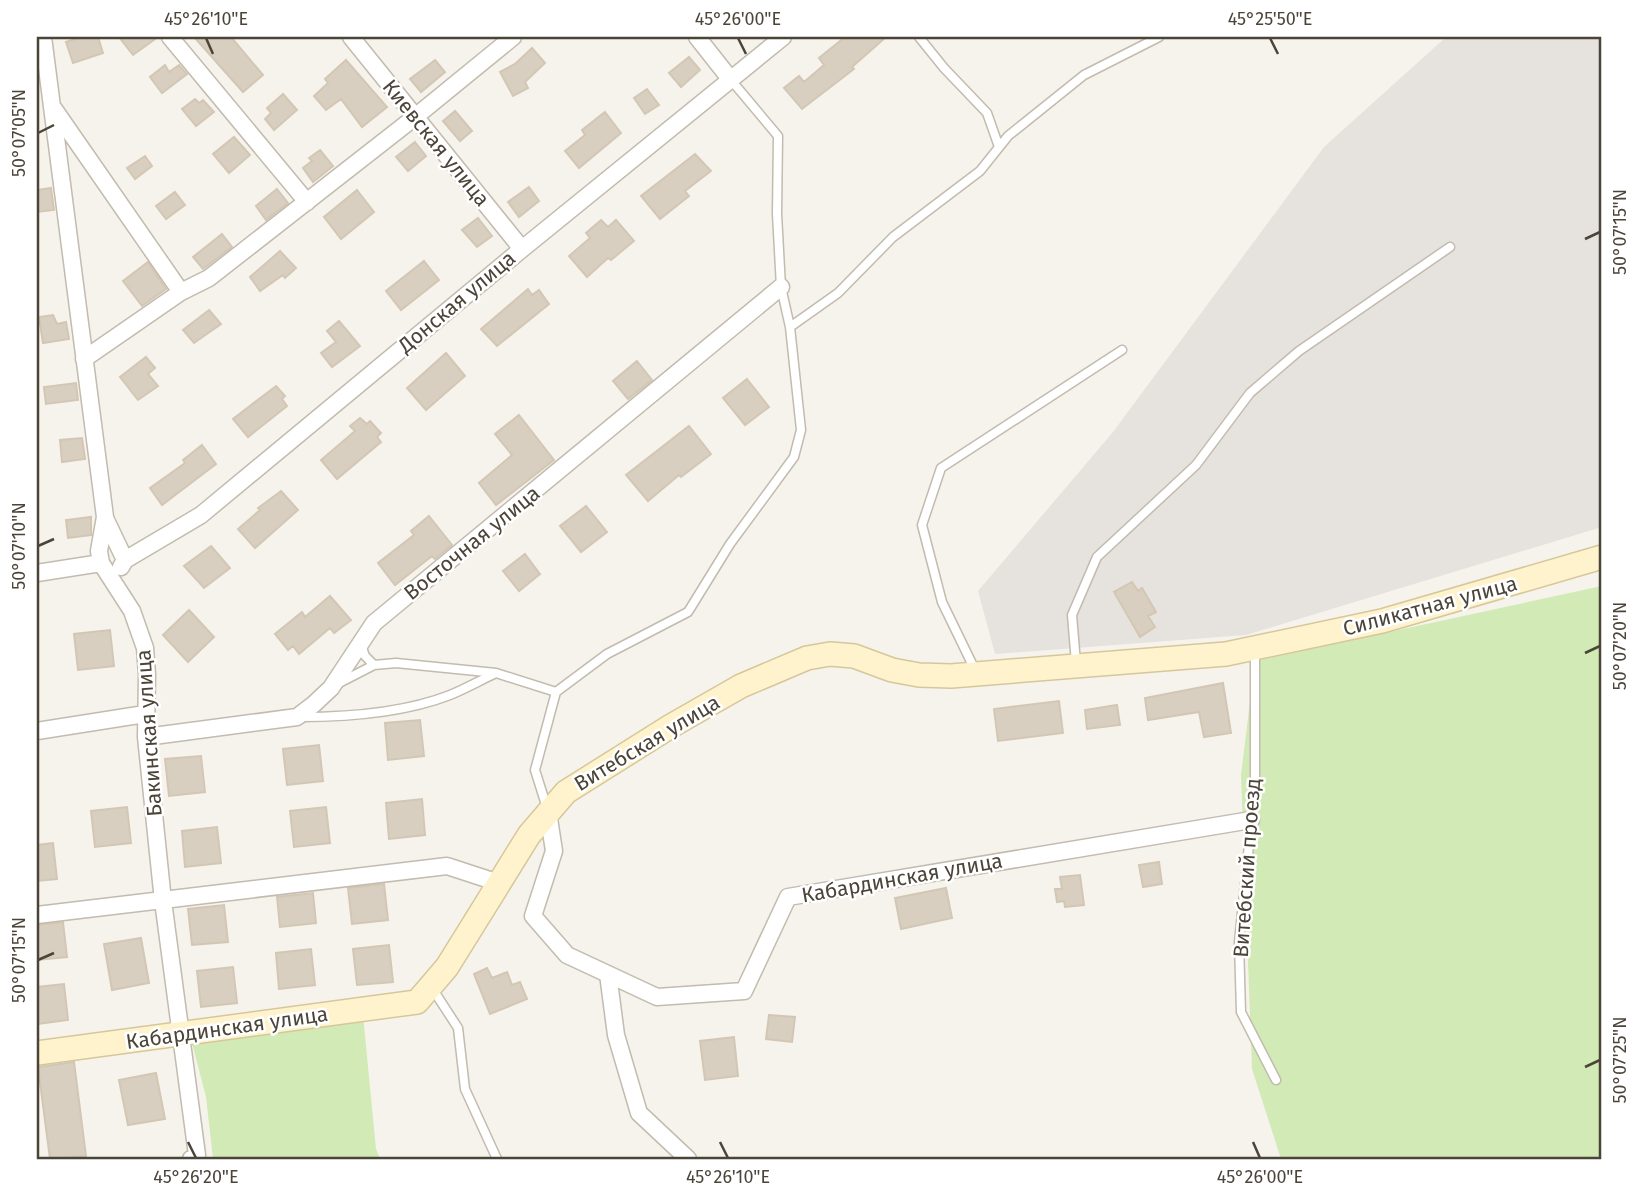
<svg xmlns="http://www.w3.org/2000/svg" width="1639" height="1196" font-family="'Fira Sans',sans-serif">
	<style>
		.industrial { fill: #e6e2dd }
		.green { fill: #d2eab5 }
		.building { fill: #d8cfc1; stroke: #d3c7b4; stroke-width: 2 }
		.lines { fill: none; stroke-linecap: round; stroke-linejoin: round }
		.lane-casing { stroke: #c2bbae; stroke-width: 11 }
		.street-casing { stroke: #c2bbae; stroke-width: 19 }
		.secondary-casing { stroke: #d6c79b; stroke-width: 26 }
		.lane { stroke: #fff; stroke-width: 8 }
		.street { stroke: #fff; stroke-width: 16 }
		.secondary { stroke: #fff3cd; stroke-width: 23 }
		.ticks { fill: none; stroke: #4b4439; stroke-width: 2.5 }
		.labels { text-anchor: middle; stroke-width: 5; stroke-linejoin: round; paint-order: stroke }
		.street-label { font-size: 21px; fill: #4b4439; stroke: #fff }
		.neatline { fill: none; stroke: #4b4439; stroke-width: 2.5 }
		.ticks-label { font-size: 18px; text-anchor: middle; fill: #4b4439 }
	</style>
	<rect width="100%" height="100%" fill="#f6f3ec"/>
	<path class="industrial" d="M1446 37H1602V527L1246 635 995 654 978 591 1113 432 1324 147Z"/>
	<path class="green" d="M1602 586V1159H1281L1252 1069 1241 775 1255 661Z
		M363 1015 376 1149 380 1159H213L206 1097 192 1043Z"/>
	<path class="building" d="M81 37H98L103 53 73 63 66 42Z
		M119 37H158L133 55Z
		M194 37H231L263 75 243 92Z
		M845 37H886L852 67 854 69 802 109 784 88 799 76 804 82 824 65 819 58Z
		M532 48 545 63 525 82 528 88 513 96 500 72 515 64Z
		M689 57 700 70 681 87 669 73Z
		M346 60 387 107 362 127 341 99 326 110 314 96 328 83 325 79Z
		M435 60 445 72 421 92 410 79Z
		M165 65 169 72 179 65 187 74 162 93 150 77Z
		M647 89 659 105 645 114 634 98Z
		M283 94 297 110 274 130 265 119 271 113 267 108Z
		M195 99 199 103 203 100 214 112 196 126 182 109Z
		M455 111 472 131 460 141 443 121Z
		M605 112 621 133 579 168 565 151 585 135 582 130Z
		M234 137 250 155 229 173 213 154Z
		M415 142 426 156 408 171 396 157Z
		M320 150 333 166 313 182 303 168 312 161 309 158Z
		M695 154 711 171 685 191 689 196 660 219 641 196Z
		M145 156 152 166 135 179 127 168Z
		M529 187 539 201 519 217 508 202Z
		M51 188 54 210 37 212V190Z
		M277 189 288 203 266 220 256 206Z
		M357 190 374 212 341 239 324 217Z
		M175 192 185 205 166 219 156 206Z
		M478 218 492 236 477 247 462 230Z
		M601 220 608 227 616 220 634 241 611 260 608 258 587 277 569 256 590 238 586 233Z
		M222 234 232 247 203 269 193 257Z
		M280 251 296 268 285 278 283 275 260 291 250 277Z
		M424 261 439 280 401 310 386 291Z
		M148 262 166 289 142 306 123 281Z
		M528 289 532 295 539 290 549 304 497 346 481 329Z
		M209 310 221 324 194 343 183 330Z
		M53 315 57 324 66 322 69 339 43 343 39 317Z
		M339 321 360 346 332 367 321 353 336 342 327 331Z
		M446 353 465 376 426 410 407 388Z
		M146 357 155 368 148 374 158 386 138 400 120 377Z
		M637 361 652 380 628 399 613 381Z
		M747 379 769 407 745 425 723 398Z
		M76 383 78 400 46 404 44 387Z
		M276 386 285 396 282 399 287 406 248 437 233 419Z
		M519 415 554 460 496 505 479 483 512 455 495 434Z
		M360 418 367 424 370 421 381 433 377 437 381 442 337 479 321 460 355 431 350 426Z
		M689 426 711 454 681 477 679 475 648 501 626 475Z
		M82 438 85 459 62 462 60 440Z
		M202 445 216 464 162 505 150 488 185 463 183 460Z
		M281 491 298 510 255 548 238 529 260 510 258 508Z
		M586 506 607 532 581 552 560 526Z
		M429 516 452 545 435 559 432 556 395 585 378 563 414 535 411 531Z
		M91 517V535L68 538 66 520Z
		M211 546 230 568 204 588 184 566Z
		M525 554 540 574 519 591 503 571Z
		M1132 582 1138 591 1142 588 1156 612 1148 616 1155 627 1140 637 1114 592Z
		M330 596 351 620 334 633 330 628 299 654 293 646 288 650 275 634 302 612 305 617Z
		M189 610 214 637 188 662 163 635Z
		M110 630 114 666 78 670 74 634Z
		M1223 683 1231 733 1204 737 1199 712 1148 720 1145 698Z
		M1059 701 1063 733 998 741 994 709Z
		M1117 705 1120 725 1087 729 1085 710Z
		M420 720 424 756 388 760 385 723Z
		M319 745 323 781 287 785 283 749Z
		M201 756 205 792 169 796 165 759Z
		M422 799 425 835 389 839 386 803Z
		M127 807 131 843 95 847 91 811Z
		M326 807 330 843 294 847 290 811Z
		M217 827 221 863 185 867 182 831Z
		M53 843 57 879 37 881V845Z
		M1159 862 1162 884 1143 887 1139 865Z
		M1080 875 1084 905 1065 907 1064 901 1057 902 1055 889H1062L1060 877Z
		M384 884 388 920 352 924 348 888Z
		M946 888 952 918 901 929 895 898Z
		M313 893 316 923 280 927 277 897Z
		M224 905 228 942 192 945 188 909Z
		M63 922 67 957 37 960V925Z
		M141 938 149 983 112 990 104 944Z
		M389 945 393 982 357 985 353 949Z
		M311 949 315 985 279 989 276 953Z
		M233 967 237 1003 201 1007 197 971Z
		M487 968 492 978 507 972 512 985 520 982 527 999 490 1014 474 974Z
		M64 984 68 1020 37 1024V987Z
		M769 1015 795 1017 792 1042 766 1039Z
		M734 1037 738 1076 705 1080 700 1041Z
		M74 1062 86 1156 50 1159 38 1067Z
		M156 1073 165 1119 128 1125 119 1080Z"/>
	<g class="lines">
		<g class="lane-casing">
			<path id="lane" d="M919 37 944 68 987 113 999 147
				M790 327 838 293 893 237 980 171 1008 136 1084 75 1159 37
				M361 645 365 656 374 665 396 663 496 673 556 692 535 770 547 808
				M1255 651V786L1239 942 1241 1012 1276 1080
				M1076 663 1072 615 1097 557 1196 465 1250 393 1299 351 1450 247
				M976 672 942 602 922 525 941 468 1122 350
				M339 683 374 665
				M556 692 607 654 688 612 730 544 794 457 801 430 790 327 781 287 777 214 778 136 731 80
				M300 717C349 717 404 713 450 695 465 689 479 681 494 674
				M432 988 458 1028 465 1089 497 1159"/>
		</g>
		<g class="street-casing">
			<path id="street" d="M43 37 105 517 99 551 101 563 132 611 145 648 147 674 146 737 163 901 197 1155 191 1159
				M170 37 307 202
				M351 37 522 249
				M697 37 731 80
				M54 109 181 292
				M84 359 181 292 209 278 415 117 513 37
				M105 518 125 560 121 567
				M125 560 201 515 522 249 783 37
				M37 573 101 563
				M37 731 145 714
				M146 737 297 717 314 704 331 688 374 623 781 287
				M548 812 554 851 533 916 567 955 657 997 744 991 788 897 1251 820
				M37 915 447 866 499 883
				M608 974 616 1035 639 1113 688 1159"/>
		</g>
		<g class="secondary-casing">
			<path id="secondary" d="M37 1053 417 1002 447 967 529 835 566 792 671 726 741 686 807 658 830 654 854 656 892 670 919 675 951 676 1226 654 1382 621 1602 557"/>
		</g>
		<use href="#lane" class="lane"/>
		<use href="#street" class="street"/>
		<use href="#secondary" class="secondary"/>
	</g>
	<path class="ticks" d="M206 38 213 54M738 38 746 54M1270 38 1278 54M38 133 54 125M1585 239 1600 232M38 546 54 539M1585 653 1600 646M38 960 54 953M1585 1067 1600 1060M188 1142 196 1158M720 1142 728 1158M1253 1142 1260 1158"/>
	<g class="labels">
		<g class="street-label">
			<text transform="translate(436 143) rotate(51)" y="7">Киевская улица</text>
			<text transform="translate(457 302) rotate(-40)" y="7">Донская улица</text>
			<text transform="translate(472 543) rotate(-39)" y="7">Восточная улица</text>
			<text transform="translate(1430 606) rotate(-15)" y="7">Силикатная улица</text>
			<text transform="translate(149 733) rotate(-94)" y="7">Бакинская улица</text>
			<text transform="translate(647 743) rotate(-31)" y="7">Витебская улица</text>
			<text transform="translate(1247 868) rotate(-86)" y="7">Витебский проезд</text>
			<text transform="translate(902 878) rotate(-10)" y="7">Кабардинская улица</text>
			<text transform="translate(227 1028) rotate(-8)" y="7">Кабардинская улица</text>
		</g>
	</g>
	<rect width="1639" height="1196" fill="none" stroke="#ffffff" stroke-width="77"/>
	<rect x="38" y="38" width="1562" height="1120" class="neatline"/>
	<g class="ticks-label">
		<text x="206" y="25">45°26'10"E</text>
		<text x="738" y="25">45°26'00"E</text>
		<text x="1270" y="25">45°25'50"E</text>
		<text transform="translate(19 133) rotate(-90)" y="6">50°07'05"N</text>
		<text transform="translate(1620 232) rotate(-90)" y="6">50°07'15"N</text>
		<text transform="translate(19 546) rotate(-90)" y="6">50°07'10"N</text>
		<text transform="translate(1620 646) rotate(-90)" y="6">50°07'20"N</text>
		<text transform="translate(19 960) rotate(-90)" y="6">50°07'15"N</text>
		<text transform="translate(1620 1060) rotate(-90)" y="6">50°07'25"N</text>
		<text x="196" y="1183">45°26'20"E</text>
		<text x="728" y="1183">45°26'10"E</text>
		<text x="1260" y="1183">45°26'00"E</text>
	</g>
</svg>
